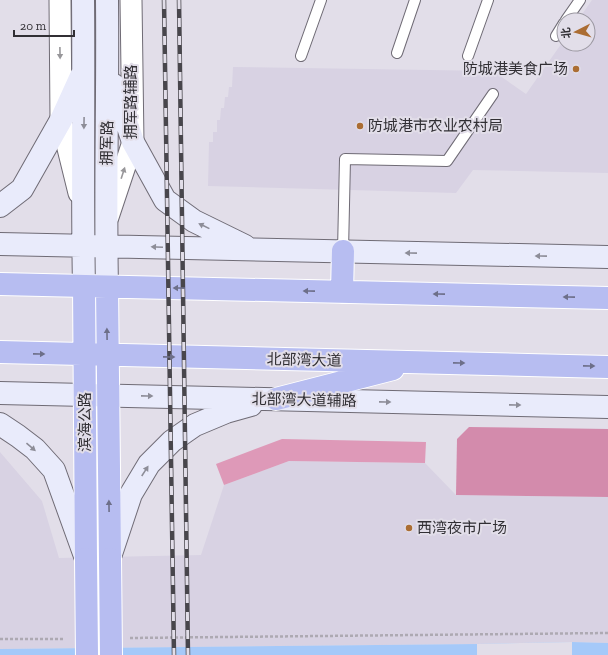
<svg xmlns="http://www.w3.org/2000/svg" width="608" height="655" font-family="'Zilla Slab','Noto Sans SC',serif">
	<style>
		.built { fill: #d8d2e3 }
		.green { fill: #de99b8 }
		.forest { fill: #d38bac }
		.water { fill: #a5c9f9 }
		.pier { fill: #e2dee9 }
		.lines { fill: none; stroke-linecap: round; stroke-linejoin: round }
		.lane-casing { stroke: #6f6b75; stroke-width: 12 }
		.street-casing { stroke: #6f6b75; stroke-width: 23 }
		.secondary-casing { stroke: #6f6b75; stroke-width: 24 }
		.highway-casing { stroke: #fff; stroke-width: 24 }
		.path { stroke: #ada9b2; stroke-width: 2.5; stroke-dasharray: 3 2; stroke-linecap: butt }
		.lane { stroke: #fff; stroke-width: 10 }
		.street { stroke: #fff; stroke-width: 21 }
		.secondary { stroke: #e9ebfb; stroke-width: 22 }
		.highway { stroke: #b7bdf1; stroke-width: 22 }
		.rail-casing { stroke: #48464c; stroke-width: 4.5 }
		.rail { stroke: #e2dee9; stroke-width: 3; stroke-dasharray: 9; stroke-linecap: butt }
		.highway-bridge-casing { stroke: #fff; stroke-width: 24; stroke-linecap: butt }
		.highway-bridge { stroke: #b7bdf1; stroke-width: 22 }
		.oneway { fill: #98979a }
		.oneway2 { fill: #8d8d98 }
		.oneway3 { fill: #6d6f89 }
		.poi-dot { fill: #ab6d33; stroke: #e2dee9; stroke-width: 1.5 }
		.labels { text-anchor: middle; stroke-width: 4; stroke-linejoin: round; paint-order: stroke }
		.poi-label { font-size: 15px; fill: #312f34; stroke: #e2dee9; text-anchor: start }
		.street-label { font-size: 15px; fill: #312f34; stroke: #e2dee9 }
	</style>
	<rect width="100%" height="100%" fill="#e2dee9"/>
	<path class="built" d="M592 0H608V173L473 170 456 193 208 186 209 142H213V132H217V120H220L221 108H224L225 97H228L229 87H232L233 67 493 71 526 94 564 40V44H588V20H578Z
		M0 452 42 501 59 558 201 555 224 485 289 461 425 463 456 495 608 497V643L572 642 477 644 0 649Z"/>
	<path class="green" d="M282 439 426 442 425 463 289 461 224 485 216 464Z"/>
	<path class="forest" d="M469 427 608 429V497L456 495 457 439Z"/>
	<path class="water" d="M572 642 608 643V655H0V649L477 644Z"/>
	<path class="pier" d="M572 642V655H477V644Z"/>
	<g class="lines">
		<g class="lane-casing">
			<path id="lane" d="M566 20 580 0
				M556 36 564 23
				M397 53 415 0
				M301 56 321 0
				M468 56 488 0
				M343 251 345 159 447 161 493 94"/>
		</g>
		<g class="street-casing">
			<path id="street" d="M60 0 61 120 79 193
				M108 217 133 142 131 0"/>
		</g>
		<g class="secondary-casing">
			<path id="secondary" d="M83 0C84 95 82 191 84 286
				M114 85 133 142 165 200 194 221 245 246
				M0 206 22 189 61 120 81 76
				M0 244 608 257
				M107 287C105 191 108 96 107 0
				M0 393 608 407
				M0 424 18 436 35 449 54 470 85 556
				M111 554 131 494 149 464 172 441 195 425 226 412 251 405"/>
		</g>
		<g class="highway-casing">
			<path id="highway" d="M0 284 608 298
				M84 286 86 559
				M107 287 110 559
				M342 292 343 251
				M0 352 608 367
				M276 399 393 369"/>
		</g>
		<path class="path" d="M130 638 608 633
			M0 639H65"/>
		<use href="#lane" class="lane"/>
		<use href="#street" class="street"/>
		<use href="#secondary" class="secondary"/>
		<use href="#highway" class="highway"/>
		<g class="rail-casing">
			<path id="rail" d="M164 0 174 655
				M179 0 188 655"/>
		</g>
		<use href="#rail" class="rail"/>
		<g class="highway-bridge-casing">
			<path id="highway-bridge" d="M86 559 87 655
				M110 559 111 655"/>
		</g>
		<use href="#highway-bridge" class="highway-bridge"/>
	</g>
	<defs><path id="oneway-solid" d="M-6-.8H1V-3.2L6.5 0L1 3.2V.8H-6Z"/></defs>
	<g class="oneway">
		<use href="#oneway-solid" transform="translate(60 53) rotate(89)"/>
		<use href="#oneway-solid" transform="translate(123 173) rotate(-72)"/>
	</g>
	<g class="oneway2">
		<use href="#oneway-solid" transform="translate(84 123) rotate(91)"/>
		<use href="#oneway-solid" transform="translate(204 226) rotate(-154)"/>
		<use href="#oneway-solid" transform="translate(157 247) rotate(-178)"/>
		<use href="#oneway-solid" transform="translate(411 253) rotate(-179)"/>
		<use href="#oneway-solid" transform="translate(541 256) rotate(-179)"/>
		<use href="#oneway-solid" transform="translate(147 396) rotate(1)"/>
		<use href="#oneway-solid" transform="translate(385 402) rotate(1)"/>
		<use href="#oneway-solid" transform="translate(515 405) rotate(1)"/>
		<use href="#oneway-solid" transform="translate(31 447) rotate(41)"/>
		<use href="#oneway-solid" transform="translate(145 471) rotate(-57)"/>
	</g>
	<g class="oneway3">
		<use href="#oneway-solid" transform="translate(179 288) rotate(-179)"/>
		<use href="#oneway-solid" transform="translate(309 291) rotate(-179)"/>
		<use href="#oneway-solid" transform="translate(439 294) rotate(-179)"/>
		<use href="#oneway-solid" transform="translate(569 297) rotate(-179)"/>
		<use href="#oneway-solid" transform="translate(107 334) rotate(-91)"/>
		<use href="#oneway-solid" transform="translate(39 354) rotate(1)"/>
		<use href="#oneway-solid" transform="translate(169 357) rotate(1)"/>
		<use href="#oneway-solid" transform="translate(459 363) rotate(1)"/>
		<use href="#oneway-solid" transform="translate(589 366) rotate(1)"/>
		<use href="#oneway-solid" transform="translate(109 506) rotate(-91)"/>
	</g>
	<g class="poi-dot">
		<circle cx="576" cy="69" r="4"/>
		<circle cx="360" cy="126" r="4"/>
		<circle cx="409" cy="528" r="4"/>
	</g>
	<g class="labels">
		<g class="poi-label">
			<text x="568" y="74" text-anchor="end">防城港美食广场</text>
			<text x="368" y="131">防城港市农业农村局</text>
			<text x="417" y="533">西湾夜市广场</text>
		</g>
		<g class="street-label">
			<text transform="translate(131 102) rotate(-90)" y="5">拥军路辅路</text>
			<text transform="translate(107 143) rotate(-89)" y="5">拥军路</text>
			<text transform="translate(304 360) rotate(1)" y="5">北部湾大道</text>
			<text transform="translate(304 400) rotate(1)" y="5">北部湾大道辅路</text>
			<text transform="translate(85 422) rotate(-90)" y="5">滨海公路</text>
		</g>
	</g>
	<g transform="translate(576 32) rotate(264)"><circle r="19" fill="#e2dee9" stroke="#9b98a1"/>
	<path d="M0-3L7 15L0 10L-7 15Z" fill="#ab6d33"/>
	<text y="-6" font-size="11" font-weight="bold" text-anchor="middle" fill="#312f34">北</text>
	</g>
	<path d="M14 30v6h60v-6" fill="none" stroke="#312f34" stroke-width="2"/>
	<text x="20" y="30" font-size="12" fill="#312f34" stroke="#e2dee9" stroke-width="3" paint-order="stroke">20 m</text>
</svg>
